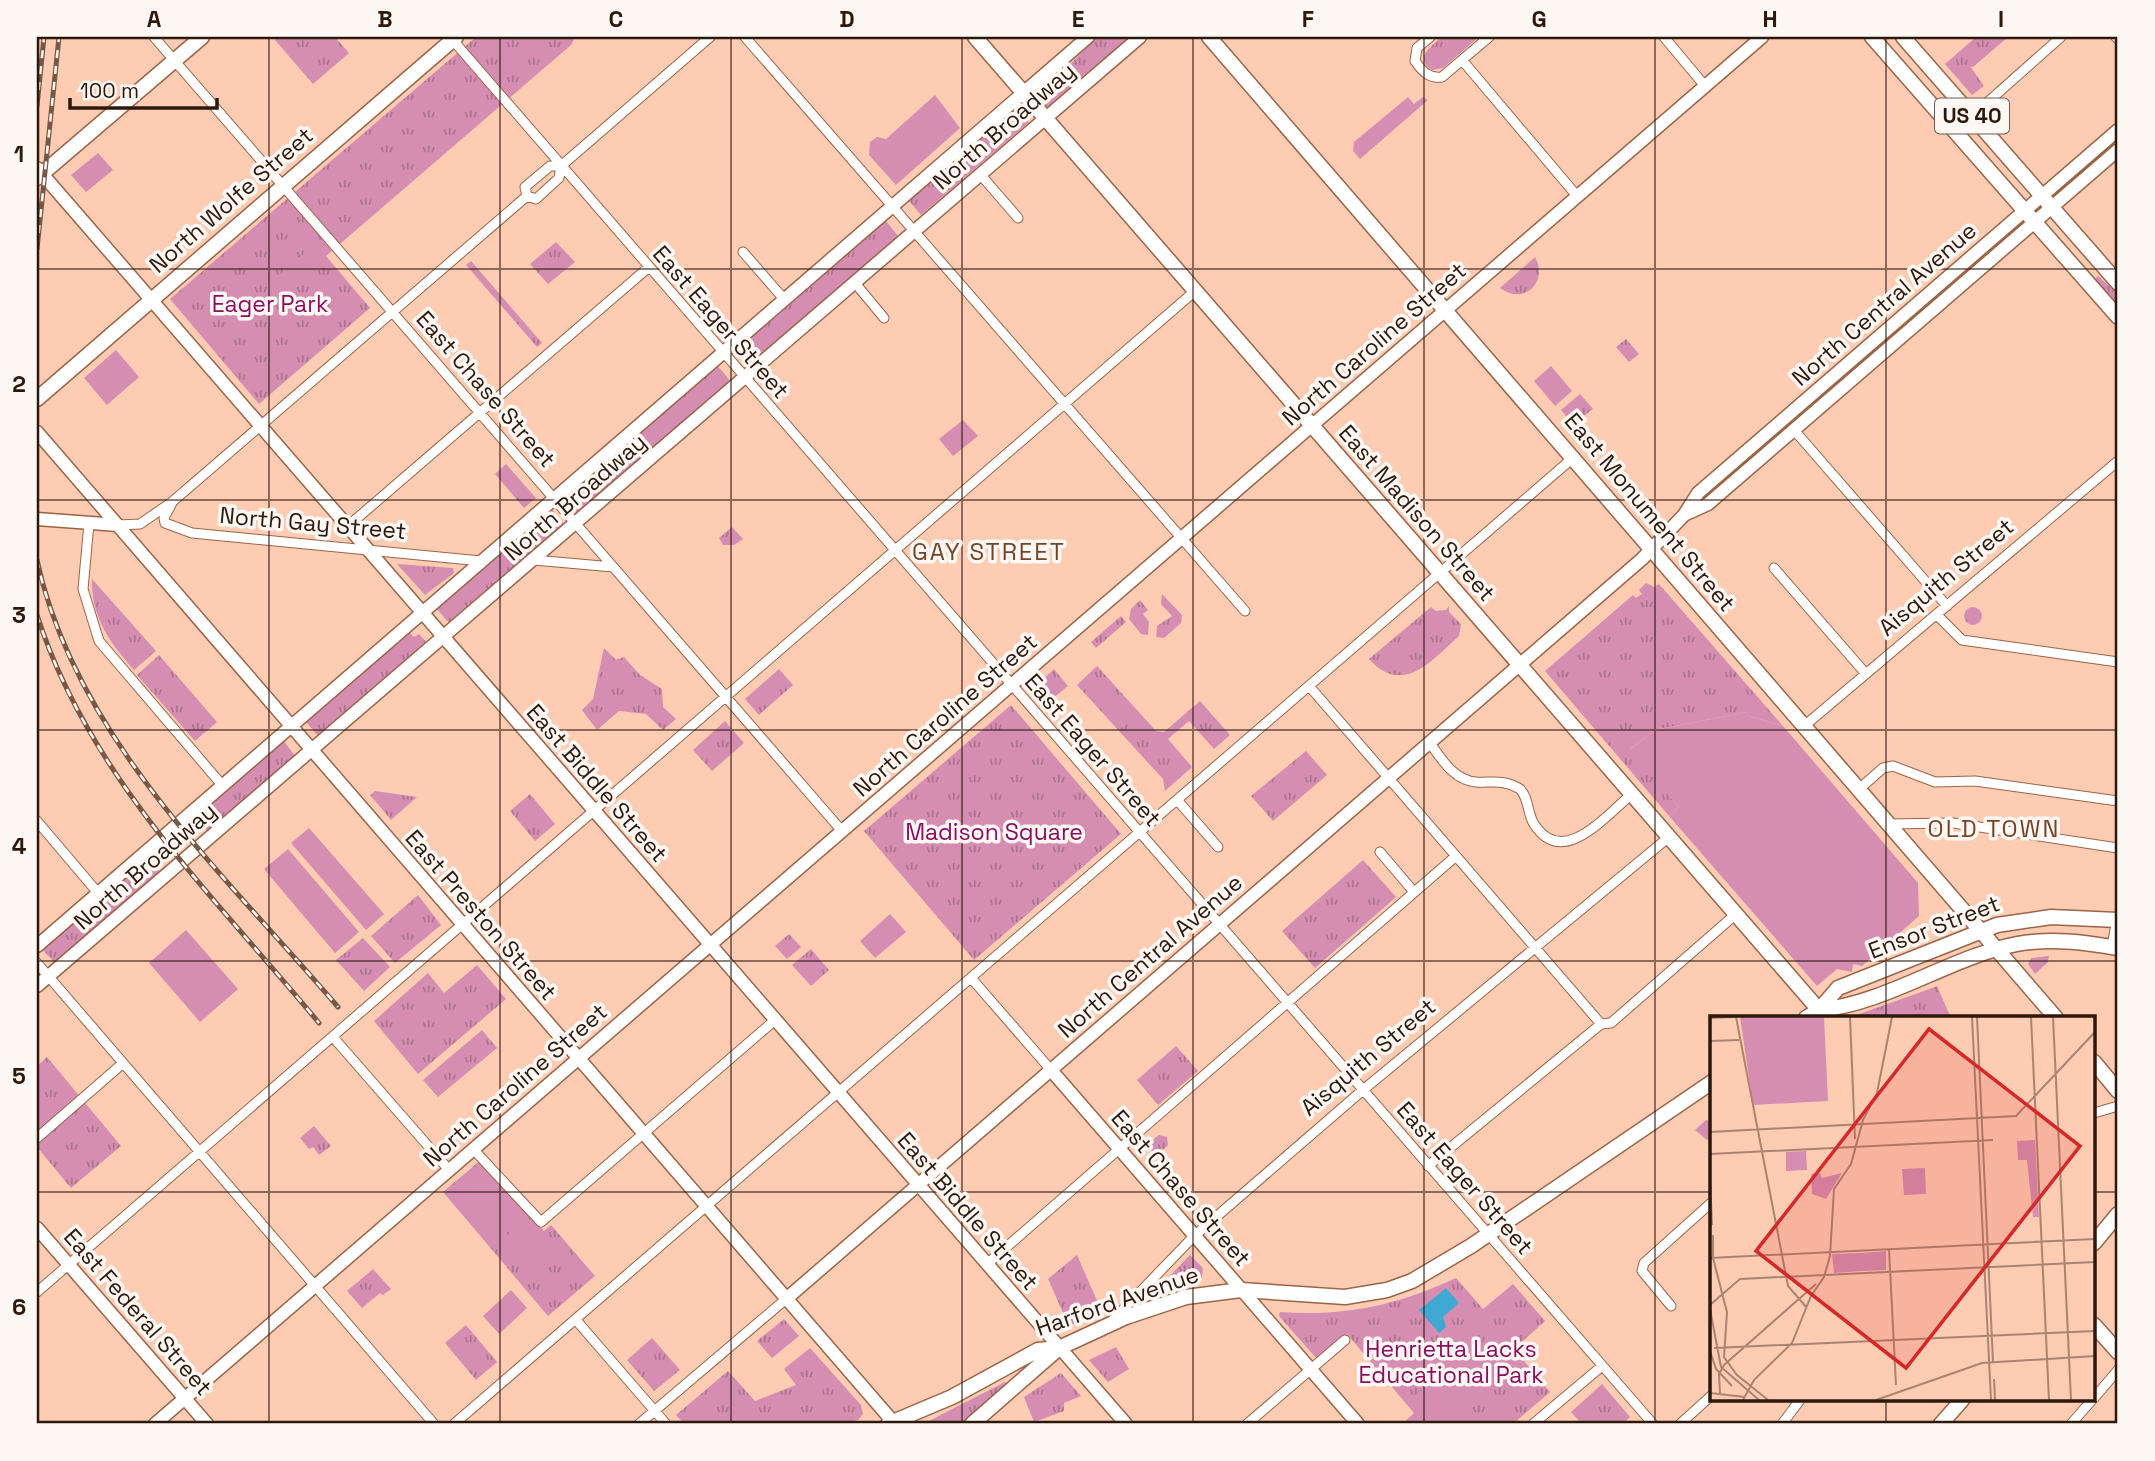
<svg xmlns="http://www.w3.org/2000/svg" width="2155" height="1461" font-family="'Space Grotesk',sans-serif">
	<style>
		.grass { fill: url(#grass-tufts) }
		.garden { fill: #d58eb1 }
		.water { fill: #40a9d3 }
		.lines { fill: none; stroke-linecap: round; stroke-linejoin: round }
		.street-casing { stroke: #9a6447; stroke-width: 11 }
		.secondary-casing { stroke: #9a6447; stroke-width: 15 }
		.primary-casing { stroke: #9a6447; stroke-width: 17 }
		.street { stroke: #fff; stroke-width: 9 }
		.secondary { stroke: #fff; stroke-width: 12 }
		.primary { stroke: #fff; stroke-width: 14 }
		.rail-casing { stroke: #775847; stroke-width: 5 }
		.rail { stroke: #fef8f5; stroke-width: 2.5; stroke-dasharray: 8; stroke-linecap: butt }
		.grid { fill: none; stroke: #2d180c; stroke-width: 2; stroke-opacity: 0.55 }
		.labels { text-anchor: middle; stroke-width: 7; stroke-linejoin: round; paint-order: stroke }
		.shield { fill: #fef8f5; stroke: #6c5b52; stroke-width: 2 }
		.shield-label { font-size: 21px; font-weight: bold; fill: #2d180c }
		.street-label { font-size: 23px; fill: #2d180c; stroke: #fef8f5 }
		.park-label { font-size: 23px; fill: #8b0d5e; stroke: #fef8f5 }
		.neighbourhood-label { font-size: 24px; letter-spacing: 2px; fill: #764327; stroke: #fef8f5 }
		.inset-road { fill: none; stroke: #aa8470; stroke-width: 2 }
		.view { fill: #d62828; fill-opacity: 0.15; stroke: #d62828; stroke-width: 3.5 }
		.inset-edge { fill: none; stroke: #2d180c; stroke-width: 3.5 }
		.neatline { fill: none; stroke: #2d180c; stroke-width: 2.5 }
		.grid-label { font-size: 23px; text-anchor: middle; font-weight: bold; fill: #2d180c }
	</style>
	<defs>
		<pattern id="grass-tufts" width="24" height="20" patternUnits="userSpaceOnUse" patternTransform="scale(1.75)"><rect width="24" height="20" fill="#d58eb1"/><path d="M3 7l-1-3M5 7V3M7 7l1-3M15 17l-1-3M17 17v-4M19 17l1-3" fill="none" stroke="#ad738e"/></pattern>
	</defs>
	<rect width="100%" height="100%" fill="#feccb3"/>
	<path class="grass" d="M278 37H335L349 53 313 84 275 40Z
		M476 37H575L571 45 326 256 370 308 259 404 170 299Z
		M1097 37H1129L1047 107 1038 97Z
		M1442 37H1479L1443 68 1432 70C1414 58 1430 47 1442 37Z
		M1976 37H2008L1973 67 1970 66 1984 86 1972 95 1945 64Z
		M1017 107 1029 122 921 215 909 201Z
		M885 220 899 237 748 366 735 350Z
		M556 242 575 262 548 284 530 264Z
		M1535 257C1549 282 1524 306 1500 288Z
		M471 261 542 343 537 347 466 265Z
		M2098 276 2118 294V306L2094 279Z
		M1626 339 1639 354 1629 362 1616 347Z
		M717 365 731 382 577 514 563 497Z
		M1580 394 1593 409 1573 424 1561 410Z
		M506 464 536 498 524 508 495 474Z
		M551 508 565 525 450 624 436 608Z
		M732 527 743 539 734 545H723L719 538Z
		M397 564 453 568 454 573 425 595Z
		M92 579 156 651 134 670C110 643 91 617 92 579Z
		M1646 583 1654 587 1659 584 1783 726 1749 716 1747 712 1655 730 1630 749 1679 807 1669 816 1545 671 1633 595 1636 598 1642 594 1639 590Z
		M1162 594 1182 615 1181 623 1164 638 1156 637 1157 626 1172 616 1161 604Z
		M1140 600 1148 610 1143 614 1149 622 1148 635 1141 634 1129 619 1131 609Z
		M1449 606V612L1461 624 1459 636C1432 660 1403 697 1369 659L1431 607 1436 611 1446 610Z
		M1964 616a9 9 0 1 1 18 0a9 9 0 1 1-18 0Z
		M1121 616 1126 622 1096 648 1091 642Z
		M409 632 414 637 419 634 426 642 318 736 306 722Z
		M604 648 616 660 624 657 640 675 662 689 663 707 676 719 663 730 646 714 619 711 597 730 582 710 593 699Z
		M159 655 217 722 195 741 137 675Z
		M1097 666 1156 731 1164 732 1200 701 1230 735 1214 749 1189 721 1168 739 1192 767 1165 791 1163 779 1077 685Z
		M779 669 793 685 759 715 745 699Z
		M1054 669 1068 686 1046 704 1034 688Z
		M1011 705 1121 834 974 960 864 831Z
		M725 721 744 743 712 771 693 750Z
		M284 741 295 756 208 831 196 817Z
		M1306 751 1327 775 1273 821 1251 796Z
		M375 791 417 797 391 820 370 795Z
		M530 794 555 824 535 841 510 811Z
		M148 857 160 871 55 963 42 949Z
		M1363 860 1396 897 1315 968 1282 931Z
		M418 895 441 925 395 963 371 936Z
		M789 934 801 947 787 959 775 946Z
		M363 938 390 967 364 991 336 960Z
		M811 949 829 970 811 986 792 965Z
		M2049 956 2048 962 2035 974 2028 964 2031 958Z
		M477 965 506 999 418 1074 374 1021 428 973 444 993Z
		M1937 986 1951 1018H1848L1935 987Z
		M482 1030 497 1048 438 1097 423 1080Z
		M1176 1046 1198 1071 1158 1105 1137 1080Z
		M47 1057 121 1146 71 1188 37 1147V1066Z
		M1706 1120 1712 1122V1136L1707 1140 1695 1130Z
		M314 1126 331 1146 319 1155 313 1147 309 1149 300 1138Z
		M1159 1135 1167 1137 1168 1145 1158 1154H1152L1149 1143Z
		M482 1159 544 1231 551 1225 595 1276 548 1316 443 1192Z
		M1077 1255 1102 1312 1069 1326 1048 1279Z
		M1190 1255 1203 1268 1202 1278 1152 1294Z
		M373 1269 391 1289 383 1295 380 1293 362 1308 347 1291Z
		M1456 1278 1483 1309 1513 1284 1545 1321 1514 1349 1550 1392 1513 1424H1402L1414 1413 1347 1334 1317 1359 1279 1316 1280 1312C1345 1317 1398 1305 1456 1278Z
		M784 1319 799 1336 772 1358 757 1341Z
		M466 1325 497 1362 476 1380 445 1343Z
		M652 1338 680 1370 654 1391 627 1360Z
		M1116 1347 1129 1369 1108 1382 1089 1360Z
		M810 1348 861 1405 863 1414 858 1420 842 1424H684L676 1415 728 1371 755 1401 796 1385 784 1369Z
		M1061 1373 1081 1396 1064 1403V1411L1034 1422 1024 1397Z
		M1005 1382 1007 1385 961 1424H923Z
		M1602 1384 1630 1417 1622 1424H1582L1571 1412Z"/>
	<path class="garden" d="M935 95 960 128 896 185 869 155 870 142 877 137 886 139Z
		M1408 97 1414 104 1423 97 1428 100 1360 159 1353 151 1354 142Z
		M98 153 113 170 86 192 71 175Z
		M313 246 322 256 288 284 280 274Z
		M116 350 139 377 107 405 84 378Z
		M1551 366 1572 391 1555 406 1534 381Z
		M963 420 978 436 953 456 939 439Z
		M1112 689 1135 716 1119 730 1096 703Z
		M1747 712 1749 716 1783 726 1918 883 1919 916 1862 966 1853 964 1852 972 1837 969 1817 986 1669 816 1679 807 1629 750 1655 730Z
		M309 828 384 914 366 930 291 843Z
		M288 849 359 932 335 953 264 869Z
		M890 914 906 932 875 958 860 941Z
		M186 930 238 989 200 1022 149 963Z
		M487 1168 521 1208 490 1234 456 1194Z
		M522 1222 547 1251 529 1266 504 1238Z
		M511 1290 527 1308 499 1334 483 1316Z
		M1450 1365 1474 1394 1458 1408 1433 1380Z
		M1429 1384 1453 1412 1439 1424H1434L1412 1398Z"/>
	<path class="water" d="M1446 1288 1459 1303 1443 1317 1446 1327 1439 1333 1419 1310Z"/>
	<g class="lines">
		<g class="street-casing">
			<path id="street" d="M154 37 842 831
				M745 37 1245 611
				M1430 37 1417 48 1415 61C1422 71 1429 79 1442 77L1489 37
				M1664 37 1705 86
				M2116 37 2118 39
				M451 38 1653 1424
				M1462 60 1577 196
				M1972 116 2061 37
				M980 174 1018 218
				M527 196 525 187 550 166H561L710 37
				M527 196 536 199 559 178 561 166
				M743 252 784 299
				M855 283 884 318
				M1794 430 1947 606
				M172 503 164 518 165 523 192 533 481 561
				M89 523 83 589 99 641 222 785
				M118 525 140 524 172 502 527 196
				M348 526 649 267
				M534 560 613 567
				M1774 568 1866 674
				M1937 615 1962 640 2118 662
				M1310 687 1601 1024
				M1803 727 2118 461
				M1430 743C1442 760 1454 780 1476 782 1493 783 1504 779 1520 789 1529 798 1527 813 1534 824 1563 869 1605 816 1632 794
				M1858 790 1883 768 1893 766 1935 782 1975 781 2118 801
				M1178 801 1218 847
				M37 821 98 893
				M1887 824 1953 823 2118 848
				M1380 852 1414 892
				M2112 947 2117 918
				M37 963 434 1424
				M972 979 1051 1070
				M333 1037 449 1170
				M2094 1113 2118 1106
				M37 1138 122 1064
				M473 1149 541 1222 775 1020
				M1428 1166 1601 1024 1611 1023 1736 914
				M987 1264 1456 856
				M37 1292 1195 291
				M1671 1306 1642 1271 1644 1263 1712 1202
				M576 1320 666 1424
				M1113 1320 1194 1236 1363 1090 1669 837
				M2094 1398 2118 1370
				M454 1424 1574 457
				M639 1424 786 1299
				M1247 1424 1345 1340
				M1533 1424 1602 1366
				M1680 1424 1712 1395
				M1782 1424 1800 1400
				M2071 1424 2092 1400"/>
		</g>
		<g class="secondary-casing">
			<path id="secondary" d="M37 168 1126 1424
				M37 432 895 1424
				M1684 515 1708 504 2118 150
				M37 519 118 525
				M37 946 1088 37
				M37 986 1140 37
				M1051 1070 1358 1424
				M37 1228 207 1424
				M786 1299 1642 559 1684 515 1698 493 2118 130
				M155 1424 1762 37"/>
		</g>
		<g class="primary-casing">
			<path id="primary" d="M975 37 1826 1018
				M1209 37 2056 1018
				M1872 37 2118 317
				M1903 37 2118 283
				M37 178 202 37
				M37 399 456 37
				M1819 1010C1888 1003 1950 957 2017 944 2052 938 2083 942 2118 948
				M1806 1018 1819 1010 1838 988 1997 925 2051 917 2118 920
				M2094 1062 2118 1091
				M2094 1243 2118 1214
				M2094 1325 2118 1352
				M888 1424 952 1397 1038 1350 1059 1348 1126 1317 1186 1297 1241 1290 1345 1297 1387 1290 1412 1281 1471 1246 1712 1082
				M972 1424 1059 1348
				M1941 1424 1962 1400"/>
		</g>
		<use href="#street" class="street"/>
		<use href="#secondary" class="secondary"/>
		<use href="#primary" class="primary"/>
		<g class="rail-casing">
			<path id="rail" d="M37 106 44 37
				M37 249 59 37
				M37 560C75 737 224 874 338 1007
				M37 615C89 777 213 895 319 1023"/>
		</g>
		<use href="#rail" class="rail"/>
	</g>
	<path class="grid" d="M269 37V1424M500 37V1424M731 37V1424M962 37V1424M1193 37V1424M1424 37V1424M1655 37V1424M1886 37V1018M37 269H2118M37 500H2118M37 730H2118M37 961H2118M37 1192H1712M2094 1192H2118M1886 1400V1424"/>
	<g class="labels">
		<rect class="shield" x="1935" y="98.5" width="74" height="35" rx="5"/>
		<g class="shield-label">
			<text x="1972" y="123">US 40</text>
		</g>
		<g class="street-label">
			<text transform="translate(1004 126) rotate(-41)" y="8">North Broadway</text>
			<text transform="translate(231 200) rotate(-41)" y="8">North Wolfe Street</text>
			<text transform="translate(1884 304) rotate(-41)" y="8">North Central Avenue</text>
			<text transform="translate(721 322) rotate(49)" y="8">East Eager Street</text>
			<text transform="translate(1374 344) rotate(-41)" y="8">North Caroline Street</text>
			<text transform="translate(486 389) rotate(49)" y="8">East Chase Street</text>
			<text transform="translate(575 497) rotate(-41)" y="8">North Broadway</text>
			<text transform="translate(1650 512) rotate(50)" y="8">East Monument Street</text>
			<text transform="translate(1417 513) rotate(49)" y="8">East Madison Street</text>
			<text transform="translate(313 523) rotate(5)" y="8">North Gay Street</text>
			<text transform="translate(1946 577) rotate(-40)" y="8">Aisquith Street</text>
			<text transform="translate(945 715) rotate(-41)" y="8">North Caroline Street</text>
			<text transform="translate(1093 750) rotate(49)" y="8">East Eager Street</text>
			<text transform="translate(597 783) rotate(49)" y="8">East Biddle Street</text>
			<text transform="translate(145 866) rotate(-41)" y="8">North Broadway</text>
			<text transform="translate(481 915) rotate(49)" y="8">East Preston Street</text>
			<text transform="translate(1934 927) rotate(-21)" y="8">Ensor Street</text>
			<text transform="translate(1150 956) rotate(-41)" y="8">North Central Avenue</text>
			<text transform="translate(1368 1057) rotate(-40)" y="8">Aisquith Street</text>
			<text transform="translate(515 1085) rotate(-41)" y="8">North Caroline Street</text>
			<text transform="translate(1465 1178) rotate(49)" y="8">East Eager Street</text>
			<text transform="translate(1181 1188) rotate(49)" y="8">East Chase Street</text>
			<text transform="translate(968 1211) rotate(49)" y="8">East Biddle Street</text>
			<text transform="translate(1117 1301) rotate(-19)" y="8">Harford Avenue</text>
			<text transform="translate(138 1312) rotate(49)" y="8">East Federal Street</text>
		</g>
		<g class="park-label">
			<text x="270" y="312">Eager Park</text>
			<text x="994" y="840">Madison Square</text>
			<text x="1451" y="1357">Henrietta Lacks<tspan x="1451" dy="26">Educational Park</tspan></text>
		</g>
		<g class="neighbourhood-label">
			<text x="989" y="560">GAY STREET</text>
			<text x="1994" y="837">OLD TOWN</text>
		</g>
	</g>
	<g transform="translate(1710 1016)">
		<rect width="385" height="385" fill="#feccb3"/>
		<path d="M325 124 329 201H323L317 144H308L307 125ZM96 135 97 154 76 155V136ZM215 152 216 178 194 179 192 153ZM110 157 112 162 132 157 116 183 102 178 101 158ZM176 235V254L152 255 161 238 151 237Z" fill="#d58eb1"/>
		<path d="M30 1H114L118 85 43 89Z" fill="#d58eb1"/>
		<path d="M122 238 151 237 161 238V242L152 255 124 257Z" fill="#d58eb1"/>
		<path class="inset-road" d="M26 1 78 270 97 292M140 1 145 123M262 1 281 384M267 1 283 346M321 1 339 384M343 1 361 384M0 2 25 1M0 25 29 24M0 116 306 100 385 16M0 138 283 124M0 163 2 209M3 219V242L17 296 14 341 27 359 58 384M179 233 186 369M0 242 385 223M0 289 30 263 385 246M0 293 11 351 49 384M4 332 385 315M0 335 6 353 22 370M284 363 285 384M0 377 35 381M10 377 9 358 14 349 106 268M33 384 44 364 82 327 101 280 114 261 120 240 124 173 141 148 153 104 167 77 182 1M166 384 272 347 385 340"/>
		<path class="view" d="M219 13 370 130 196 352 46 235Z"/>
		<rect width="385" height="385" class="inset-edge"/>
	</g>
	<rect width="2155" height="1461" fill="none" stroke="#fef8f5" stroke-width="77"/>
	<path d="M70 98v10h147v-10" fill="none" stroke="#2d180c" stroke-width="3.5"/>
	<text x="80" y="98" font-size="21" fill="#2d180c" stroke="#fef8f5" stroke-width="5" paint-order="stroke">100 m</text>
	<rect x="38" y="38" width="2078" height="1384" class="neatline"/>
	<g class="grid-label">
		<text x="154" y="27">A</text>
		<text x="385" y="27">B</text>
		<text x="616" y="27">C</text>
		<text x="847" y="27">D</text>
		<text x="1078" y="27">E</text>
		<text x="1308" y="27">F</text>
		<text x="1539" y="27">G</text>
		<text x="1770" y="27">H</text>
		<text x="2001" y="27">I</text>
		<text x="19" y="162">1</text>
		<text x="19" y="392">2</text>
		<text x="19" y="623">3</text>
		<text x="19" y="854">4</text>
		<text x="19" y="1084">5</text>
		<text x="19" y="1315">6</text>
	</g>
</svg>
